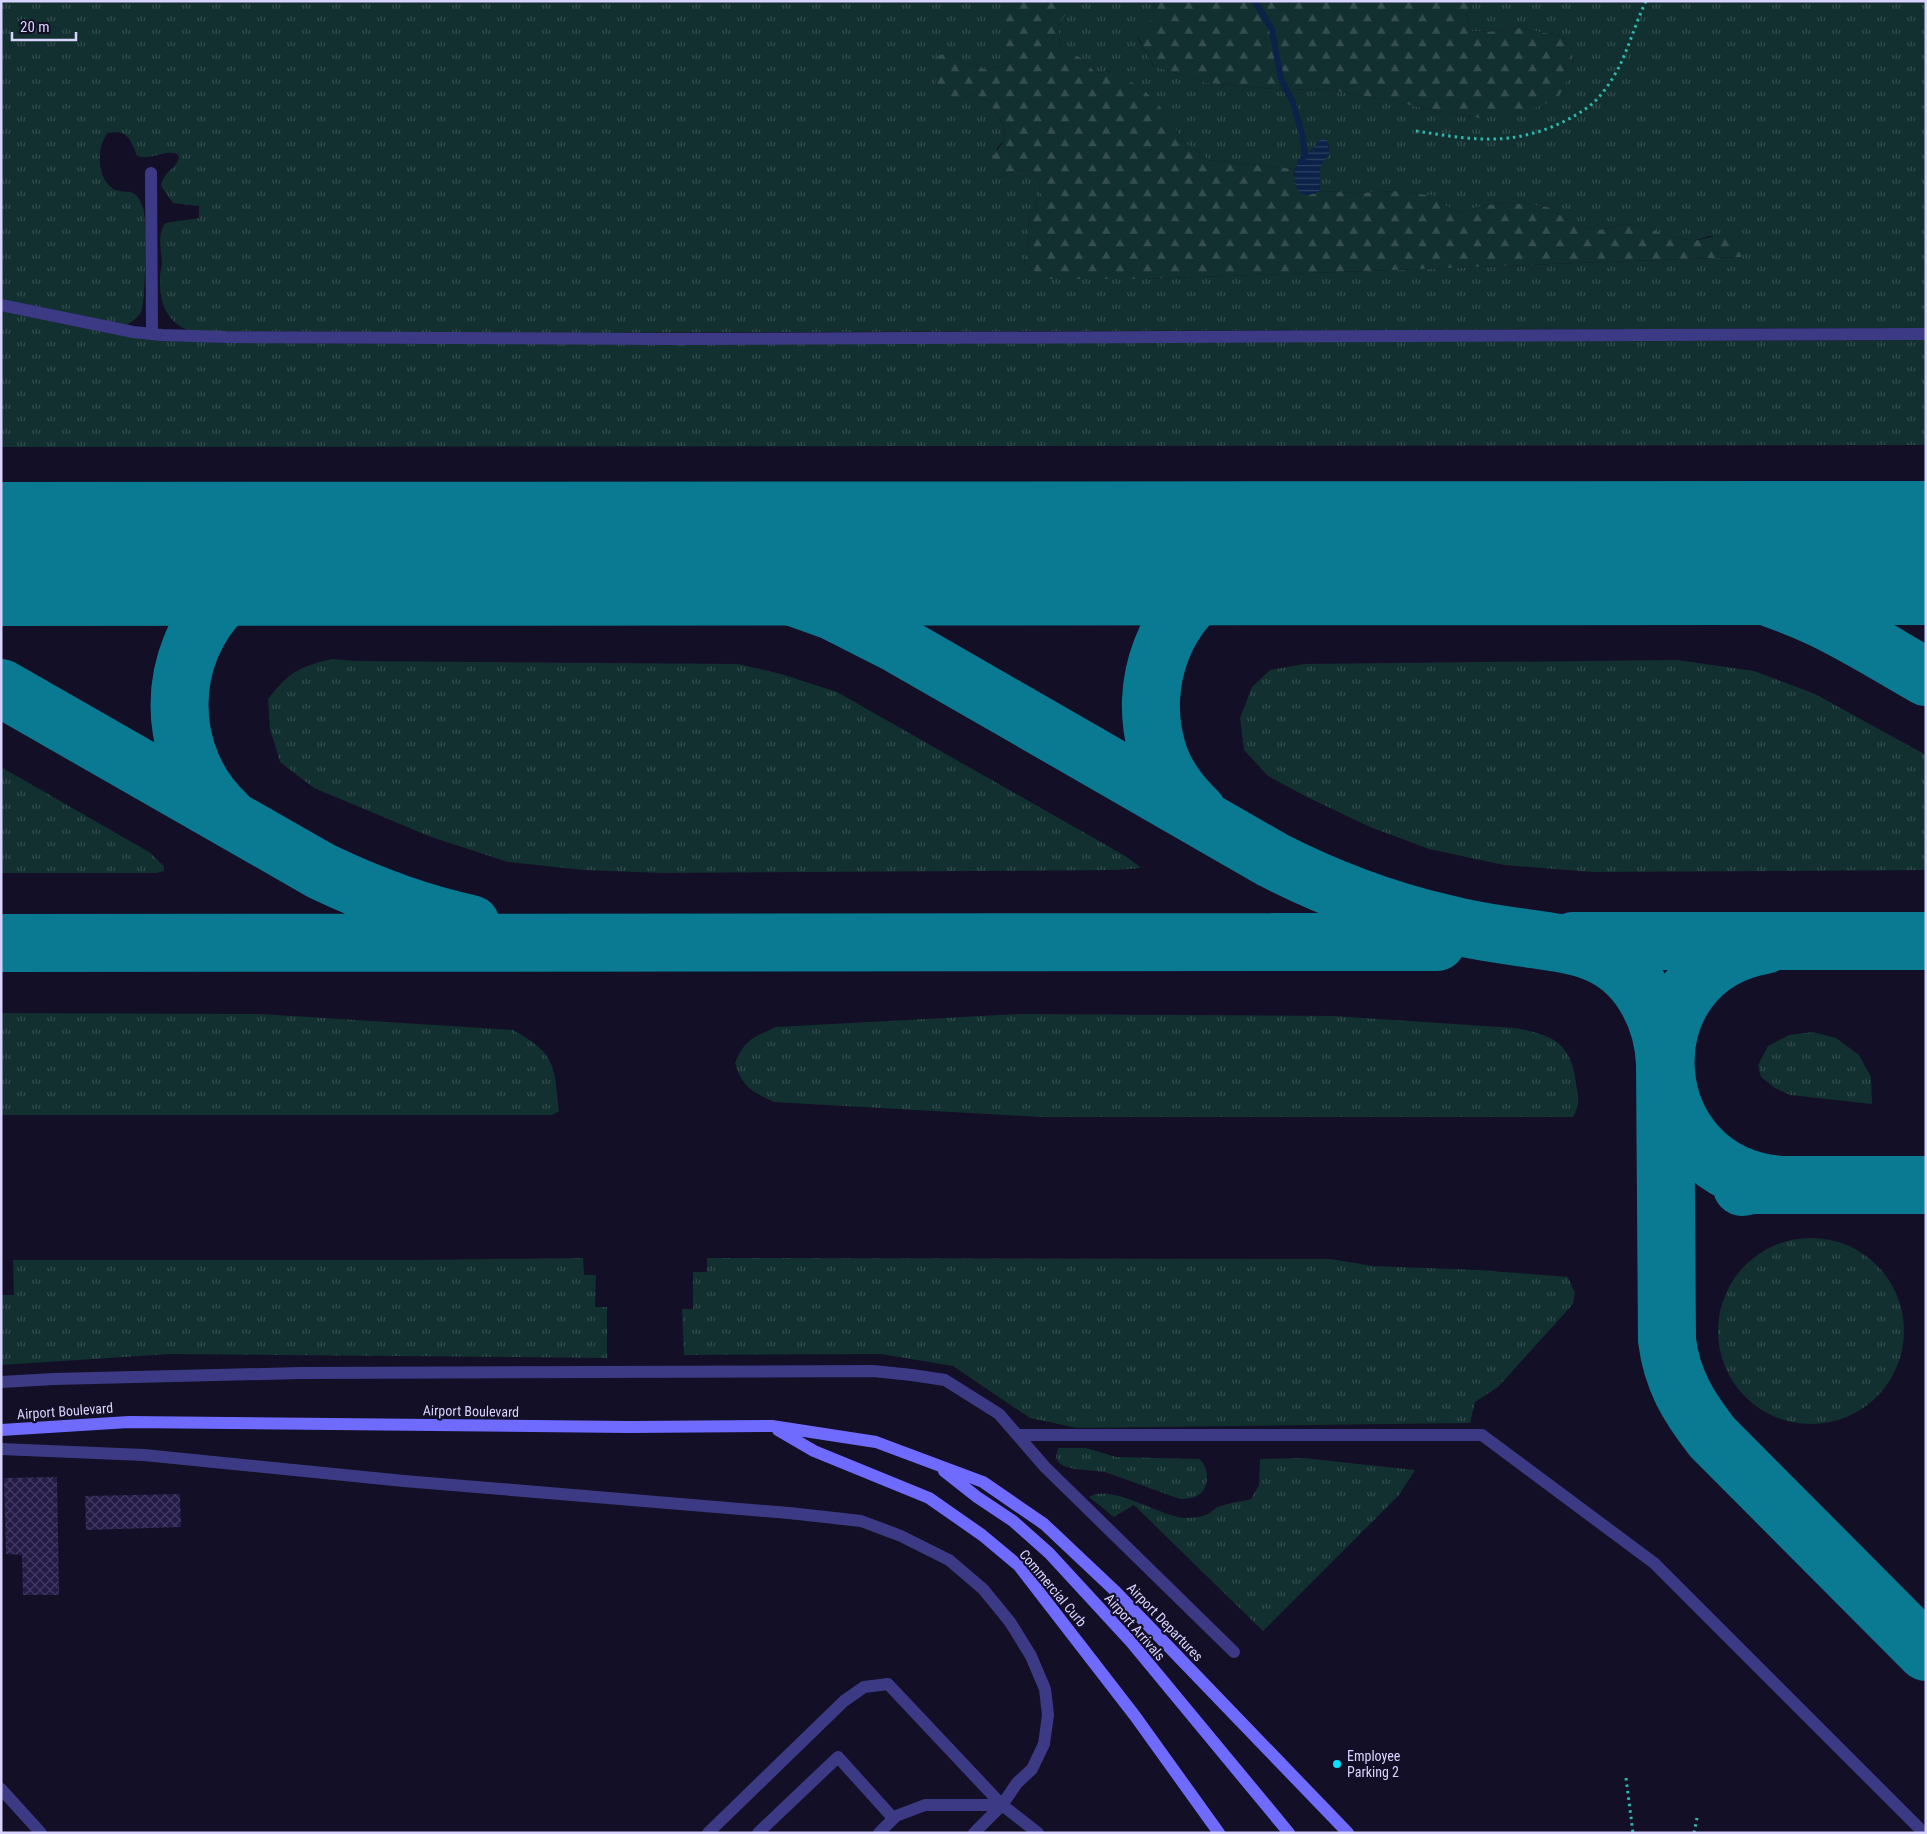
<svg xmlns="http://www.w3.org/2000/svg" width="1927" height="1834" font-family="'Roboto Condensed',sans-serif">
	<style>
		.grass { fill: url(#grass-tufts) }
		.forest { fill: url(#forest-firs) }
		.water { fill: url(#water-rules) }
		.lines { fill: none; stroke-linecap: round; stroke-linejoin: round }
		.stream { stroke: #0c2248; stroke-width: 6 }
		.taxiway { stroke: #0a7a92; stroke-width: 58 }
		.runway { stroke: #0a7a92; stroke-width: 144 }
		.building { fill: url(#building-cross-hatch) }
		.path { stroke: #2fb8b0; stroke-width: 3; stroke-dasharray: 2.5 4; stroke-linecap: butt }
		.lane { stroke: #3d3a85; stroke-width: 12 }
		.secondary { stroke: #6f6bff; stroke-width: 12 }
		.poi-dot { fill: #00e5ff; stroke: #130f26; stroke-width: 2 }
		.labels { text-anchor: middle; stroke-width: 4.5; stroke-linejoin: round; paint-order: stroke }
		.street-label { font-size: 14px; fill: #d9d4ff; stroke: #130f26 }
		.poi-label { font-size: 14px; fill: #d9d4ff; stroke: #130f26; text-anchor: start }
	</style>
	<defs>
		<pattern id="grass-tufts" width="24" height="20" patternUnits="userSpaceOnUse" patternTransform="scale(1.25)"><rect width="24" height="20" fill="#12302f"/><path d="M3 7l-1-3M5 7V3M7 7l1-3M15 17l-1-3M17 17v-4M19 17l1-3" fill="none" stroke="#344d4e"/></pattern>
		<pattern id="forest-firs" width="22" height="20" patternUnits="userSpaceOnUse" patternTransform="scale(1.25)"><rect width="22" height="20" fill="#12302f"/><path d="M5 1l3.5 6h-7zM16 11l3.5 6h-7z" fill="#344d4e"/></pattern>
		<pattern id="water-rules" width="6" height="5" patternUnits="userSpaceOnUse" patternTransform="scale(1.25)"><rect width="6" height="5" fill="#0c2248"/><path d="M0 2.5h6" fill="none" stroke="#2f4163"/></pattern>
		<pattern id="building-cross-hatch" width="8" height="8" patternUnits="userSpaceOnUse" patternTransform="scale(1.25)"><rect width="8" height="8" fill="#241b47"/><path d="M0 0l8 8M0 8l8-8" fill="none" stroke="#433b63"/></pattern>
	</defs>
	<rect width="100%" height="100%" fill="#130f26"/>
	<path class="grass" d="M1 1H1011L1006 4 1011 56 1008 64C983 73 969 68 950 52L938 69 936 86 955 101 975 95 990 102 1004 126 1005 139 997 148 999 177 1015 171 1030 170 1039 180 1040 195 1031 213 1027 232 1029 243 1024 263 1044 279H1145L1741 257V246L1735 238 1709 236 1693 241 1672 237 1643 226 1623 224 1599 230 1578 227 1548 207 1505 202 1478 207 1461 213 1446 206 1434 196 1398 191 1357 193 1319 191C1320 184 1318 177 1319 170 1322 156 1331 160 1328 141L1320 139C1314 152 1300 156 1295 169L1209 160 1184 142 1162 109 1111 71 1096 73 1081 58 1060 47 1058 27 1067 12V1H1184L1159 2 1152 19 1137 37 1154 66 1207 83 1287 90 1324 89 1382 99 1447 113 1480 118 1573 69 1572 50 1560 36 1519 28 1487 32 1469 31 1467 14 1474 1H1926V328L543 333 191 331C166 323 159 302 160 277 160 272 162 267 162 262 161 248 157 236 165 223L199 218V206L173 203 161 186C164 170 177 169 179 157L177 154C164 149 151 161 137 156 131 140 128 129 108 133 96 146 97 178 112 188 121 195 133 187 139 199 141 203 144 208 144 213 146 226 146 303 141 312 138 318 132 321 127 325L1 299Z
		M1 311 128 337 231 343 463 344 1926 340V445L1 447Z
		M333 659 355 661 738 664 781 674 837 692 1127 857 1141 868 1117 870 663 873 584 870 508 862 431 837 314 788 280 762 270 729 268 699C289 672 300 666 333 659Z
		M1677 660 1754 671 1815 694 1926 755V870L1593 872 1504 865 1429 849 1370 827 1305 796 1268 776 1244 750 1240 718 1252 687 1270 670 1304 664Z
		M1 767 149 852 164 866V871L156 873H1Z
		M1 1013 261 1014 513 1030C556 1054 554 1064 559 1111L552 1115H1Z
		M1019 1014 1333 1016 1515 1028C1552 1035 1571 1042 1576 1083 1578 1098 1581 1103 1573 1117H1041L774 1102C751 1091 743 1088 735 1063 746 1038 753 1038 776 1027Z
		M1813 1032 1836 1038 1859 1055 1871 1077 1872 1104 1790 1095 1775 1088 1761 1077 1758 1065 1768 1046 1789 1035Z
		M1718 1331a93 93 0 1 1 186 0a93 93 0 1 1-186 0Z
		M583 1258 584 1275H596L595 1307H607V1358L170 1354 1 1365V1295H14L13 1260H415Z
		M707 1258 1330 1259 1373 1266 1479 1270 1568 1277 1575 1293 1573 1304 1498 1387 1475 1402 1470 1423 1077 1428 1030 1418 953 1366 881 1354 684 1355 682 1309H693V1272H707Z
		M1058 1448H1086L1116 1457 1199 1459C1208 1465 1210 1484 1202 1492 1197 1498 1187 1499 1180 1499L1105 1472 1075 1469 1064 1466 1058 1462 1056 1457Z
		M1303 1458 1415 1470 1399 1495 1263 1631 1134 1505 1114 1517 1089 1497C1111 1483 1158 1516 1185 1518 1192 1518 1201 1517 1208 1514 1212 1512 1215 1507 1221 1506 1231 1502 1241 1502 1251 1499L1259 1485 1260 1459Z"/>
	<path class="forest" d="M1011 1H1067V12L1058 27 1060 47 1081 58 1096 73 1111 71 1142 88 1162 109 1184 142 1209 160 1295 169 1294 175 1314 194 1319 191 1357 193 1398 191 1435 196 1446 206 1461 213 1478 207 1505 202 1548 207 1578 227 1599 230 1623 224 1643 226 1672 237 1693 241 1720 235 1735 238 1741 246V257L1145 279H1044L1024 263 1029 243 1027 232 1031 213 1040 195 1039 180 1030 170 1015 171 999 177 989 171 991 159 1005 139 1004 126 990 102 975 95 955 101 941 100 936 86 938 69 937 56 950 52C969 68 983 73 1008 64L1011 56 1001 45V29L1006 3Z
		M1474 1 1467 14 1469 31 1487 32 1519 28 1560 36 1572 50 1573 69 1558 98 1528 111 1480 118 1447 113 1382 99 1324 89 1287 90 1207 83 1154 66 1137 36 1152 19 1159 2Z"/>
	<path class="water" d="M1320 139H1324L1328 141 1329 155C1316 168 1321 174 1319 191 1316 192 1312 195 1308 195 1293 196 1292 172 1298 163 1304 153 1315 150 1320 139Z"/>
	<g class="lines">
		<path class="stream" d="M1255 1 1272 30 1281 79 1293 103 1303 137 1305 156 1301 162"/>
		<path class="taxiway" d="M1461 553C1510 556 1560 557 1608 562 1680 570 1754 588 1820 618 1856 635 1891 657 1926 677
			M514 554 668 567 776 591 832 611 899 645 1273 860C1328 888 1383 909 1443 923 1469 930 1497 934 1525 938 1573 945 1614 948 1643 993 1658 1016 1664 1038 1665 1064L1667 1340C1672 1380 1688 1406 1712 1437L1926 1652
			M1 575 504 554
			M1 688 321 871C369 894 419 913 471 924
			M1198 812C1180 795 1164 774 1157 749 1138 684 1164 608 1227 576 1269 556 1318 557 1365 553
			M226 814C164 756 164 654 226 596 242 582 263 573 283 566
			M1573 941H1926
			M1 943 1437 942
			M1765 945C1624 969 1636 1175 1782 1185
			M1742 1187 1753 1185H1926"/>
		<path class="runway" d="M1 554 1926 553"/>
	</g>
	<path class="building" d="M57 1477 59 1595H23L22 1555 6 1554 4 1478Z
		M180 1494 181 1527 86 1530 85 1496Z"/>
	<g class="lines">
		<path class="path" d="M1416 131C1443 135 1469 140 1496 139 1528 138 1562 126 1588 107 1601 98 1613 79 1620 65 1630 44 1636 22 1646 1
			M1626 1778 1633 1833
			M1694 1833 1697 1818"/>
		<path class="lane" d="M151 173 152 334
			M1 305 133 332 162 335 226 337 672 339 1926 334
			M1 1382 54 1379 301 1373 873 1371 912 1375 945 1380 999 1414 1045 1467 1234 1652
			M1017 1435H1482L1654 1563 1924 1833
			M1 1449 144 1455 404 1481 789 1513 861 1521 901 1536 949 1560 983 1589 1010 1622 1031 1656 1045 1689 1048 1715 1044 1744 1032 1769 1017 1783 1002 1805 974 1833
			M1 1789 41 1833
			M708 1833 844 1701 864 1687 888 1684 1002 1805 1038 1833
			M758 1833 838 1757 893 1818
			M879 1833 896 1816 925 1805H1002"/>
		<path class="secondary" d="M1 1430 129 1422 629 1427 772 1426 876 1442 983 1482 1044 1524 1114 1590 1348 1833
			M778 1430 814 1451 929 1498 982 1535 1019 1566 1135 1716 1219 1833
			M944 1471 977 1497 1013 1521 1049 1553 1131 1642 1289 1833"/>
	</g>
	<circle class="poi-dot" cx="1337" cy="1764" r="5"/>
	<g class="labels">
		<g class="street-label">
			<text transform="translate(65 1411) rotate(-4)" y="5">Airport Boulevard</text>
			<text transform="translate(471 1411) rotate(1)" y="5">Airport Boulevard</text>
			<text transform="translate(1053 1588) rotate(50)" y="5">Commercial Curb</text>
			<text transform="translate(1165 1622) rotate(46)" y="5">Airport Departures</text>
			<text transform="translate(1135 1627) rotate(49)" y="5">Airport Arrivals</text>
		</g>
		<g class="poi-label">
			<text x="1347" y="1761">Employee<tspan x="1347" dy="16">Parking 2</tspan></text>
		</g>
	</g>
	<rect width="1927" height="1834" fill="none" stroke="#d9d4ff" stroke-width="5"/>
	<path d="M12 32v8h64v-8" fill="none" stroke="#d9d4ff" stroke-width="2.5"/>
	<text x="20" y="32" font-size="15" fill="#d9d4ff" stroke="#130f26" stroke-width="4" paint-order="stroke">20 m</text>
</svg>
